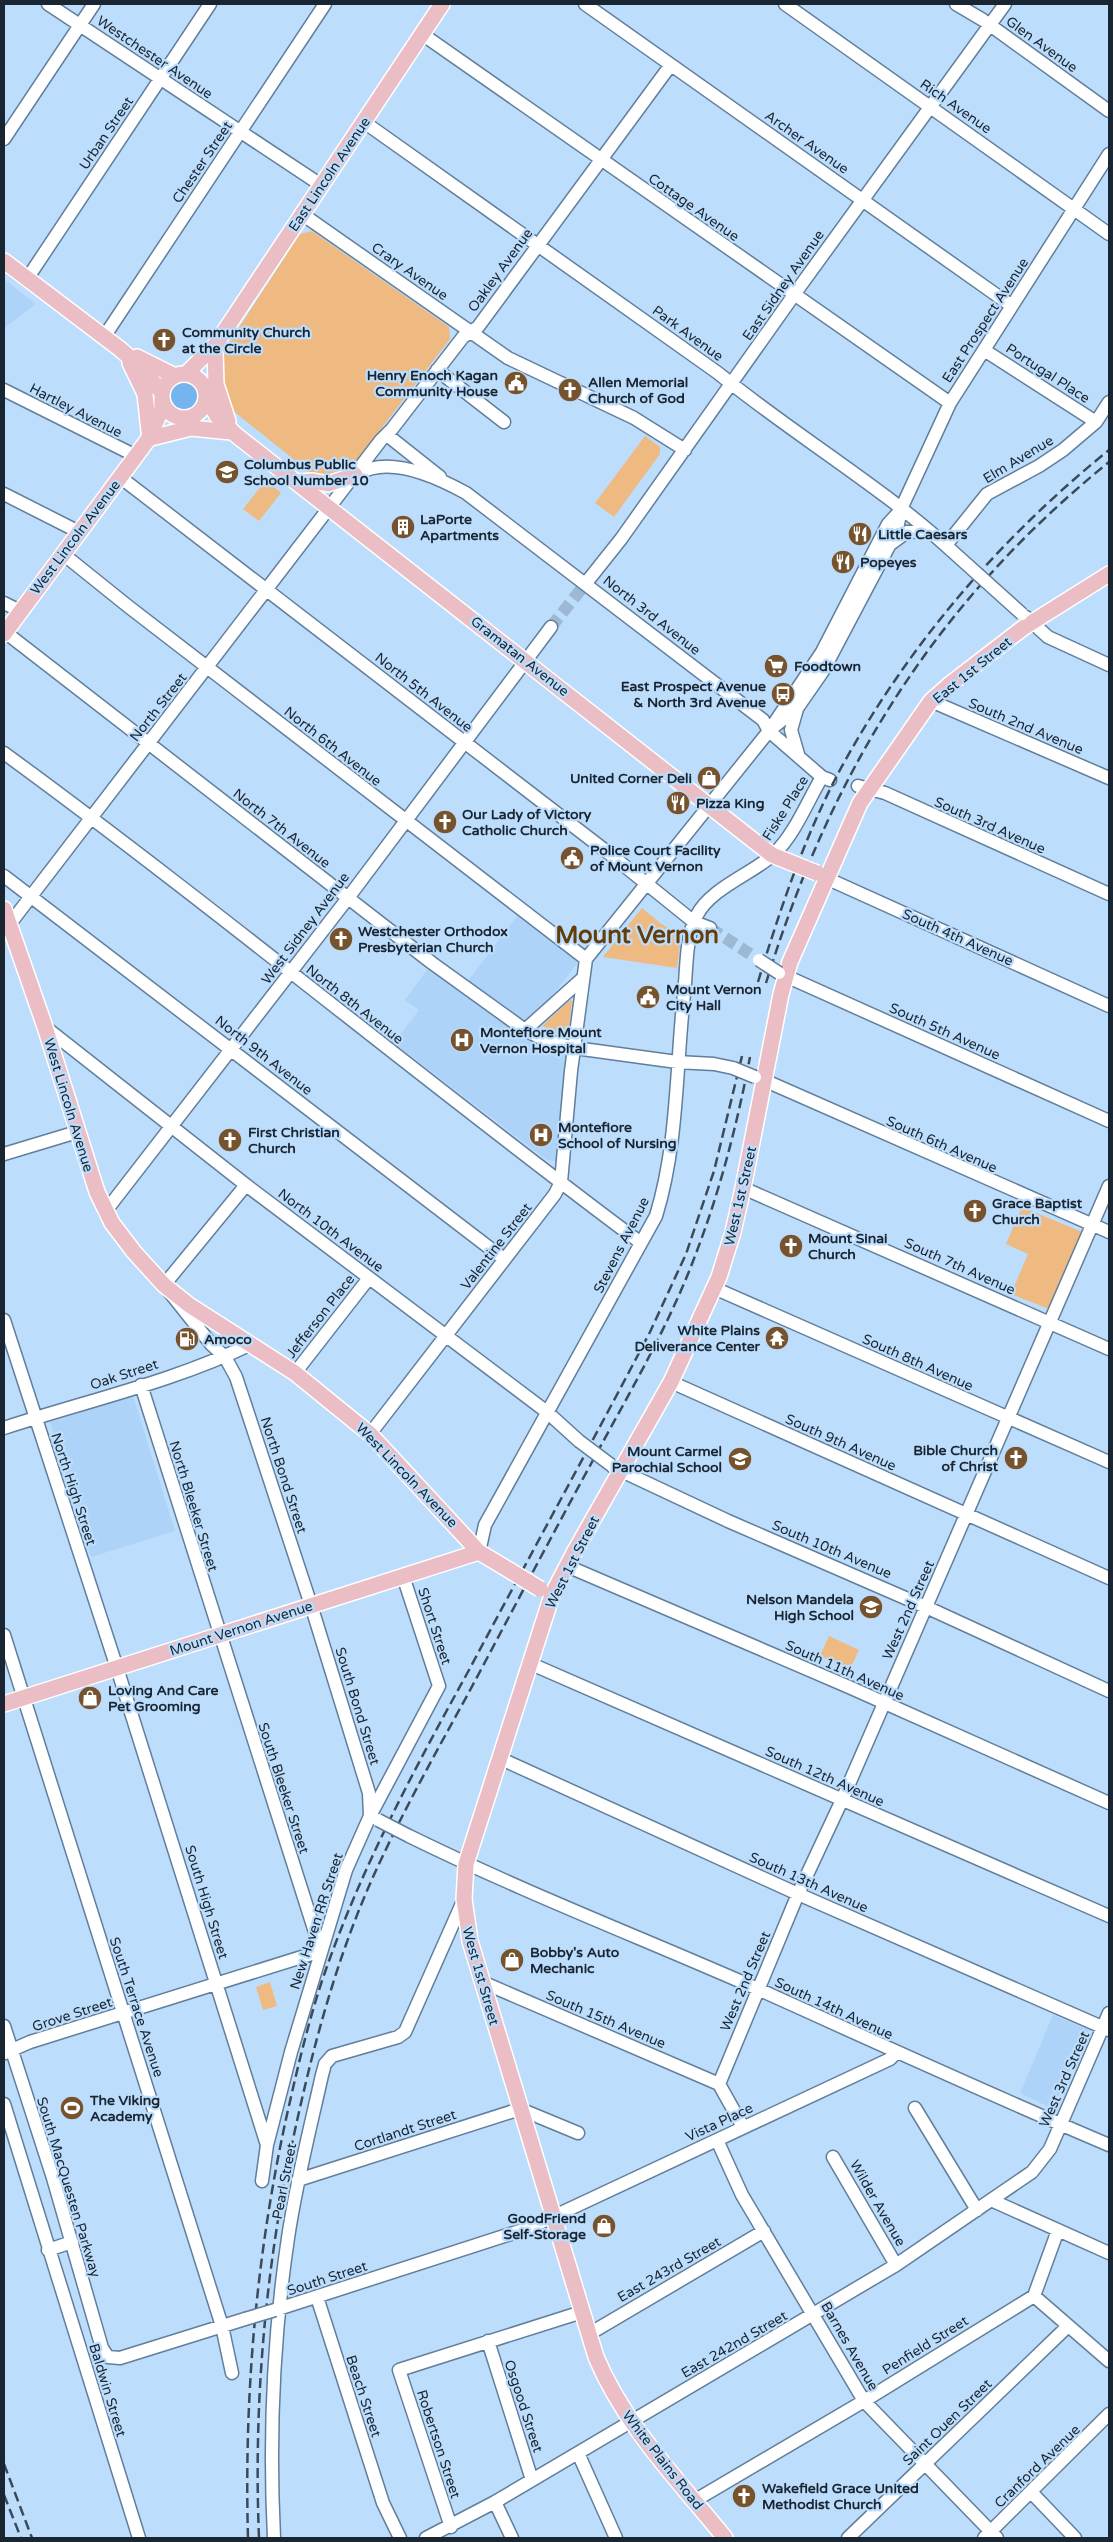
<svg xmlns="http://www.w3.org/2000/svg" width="1113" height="2542" font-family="'Varela Round',sans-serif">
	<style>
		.built { fill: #add3f8 }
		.green { fill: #eeba81 }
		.water { fill: #76b4ef; stroke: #5a89b6 }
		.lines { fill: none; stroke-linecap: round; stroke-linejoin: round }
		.minor-tunnel { stroke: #9cb8d3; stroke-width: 12; stroke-dasharray: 12 6; stroke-linecap: butt }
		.minor-casing { stroke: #617e9b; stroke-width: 15 }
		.major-casing { stroke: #fff; stroke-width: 18 }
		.minor { stroke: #fff; stroke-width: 12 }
		.major { stroke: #ebbdc5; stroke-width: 15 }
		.rail { stroke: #3a4a59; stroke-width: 2.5; stroke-dasharray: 10 5; stroke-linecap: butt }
		.minor-bridge-casing { stroke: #617e9b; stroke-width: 15; stroke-linecap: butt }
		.major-bridge-casing { stroke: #fff; stroke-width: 18; stroke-linecap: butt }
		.minor-bridge { stroke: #fff; stroke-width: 12 }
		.major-bridge { stroke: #ebbdc5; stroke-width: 15 }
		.labels { text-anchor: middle; stroke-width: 4.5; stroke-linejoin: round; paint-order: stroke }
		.street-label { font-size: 14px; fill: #192531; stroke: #bdddfc }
		.poi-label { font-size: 14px; font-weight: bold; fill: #192531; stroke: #bdddfc; text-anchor: start }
		.town-label { font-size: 24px; font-weight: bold; fill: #633e0c; stroke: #bdddfc }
	</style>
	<rect width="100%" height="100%" fill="#bdddfc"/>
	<path class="built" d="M4 279 36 304 4 328Z
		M517 916 578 962 522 1036 541 1048 570 1054 560 1158 555 1161 547 1160 394 1043 419 1010 405 1000 429 967 461 990Z
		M133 1396 175 1531 91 1557 50 1422Z
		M1053 2015 1089 2030 1053 2109 1020 2093Z"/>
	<path class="green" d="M312 231 449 327 450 339 357 460 349 468 331 478 312 474 232 410 222 390 220 361 223 352 300 234Z
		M645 436 660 447V454L614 517 595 503Z
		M266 480 281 493 259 521 243 509Z
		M642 908 660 923 681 936 677 968 603 957Z
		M570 1000 572 1001 568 1036 542 1026Z
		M1022 1207 1082 1232 1049 1309 1011 1294 1028 1254 1006 1244Z
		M829 1636 859 1650 850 1669 820 1656Z
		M270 1982 277 2006 263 2010 256 1987Z"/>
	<path class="water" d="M168 396a16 16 0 1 1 32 0a16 16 0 1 1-32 0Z"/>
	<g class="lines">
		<path class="minor-tunnel" d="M551 627 586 583
			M710 928 750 954"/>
		<g class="minor-casing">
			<path id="minor" d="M48 4 321 185
				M585 4 1012 306
				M785 4 1109 234
				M956 4 983 20 1109 111
				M422 34 950 403
				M364 122 718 373C794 435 880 485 952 551
				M4 139 94 4
				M302 214 508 358 634 418 685 450
				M27 279 210 4
				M104 337 325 4
				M984 350 1096 422
				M437 370 504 422
				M4 390 136 456
				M387 435 440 477
				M358 474C389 455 437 477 466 493L763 720 769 731 822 777 830 780
				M120 477 611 855 694 922 710 928
				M4 494 79 532
				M892 543 907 532 928 531
				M946 545 987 494 1039 466 1063 450 1096 422 1109 402
				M63 554 129 607 586 959
				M586 583 621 539 801 285 1005 4
				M4 603 20 611
				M1026 617 1048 637 1109 665
				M5 632 432 963 525 1030 545 1040 575 1048 677 1062 714 1064 733 1068
				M931 701 1109 778
				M797 709 791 730 798 754
				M769 731 798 707 823 671 889 546 897 529 901 509 950 403 1109 154
				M4 753C220 911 426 1083 641 1243
				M858 786 885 793 1109 894
				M4 876 504 1259
				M826 878 1109 1006
				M9 925 381 440 392 429 463 337 478 327 670 66
				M586 959 769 731 822 652 888 524 900 511
				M779 973 1109 1121
				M45 1027 246 1185 547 1412 579 1441
				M525 1030 583 978
				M757 1077 1109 1232
				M4 1154 77 1132
				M246 1185 164 1285 211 1344 225 1357 236 1377 311 1605 369 1793 370 1816
				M743 1188 1109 1349
				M105 1212 348 898 551 627
				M714 1288 1109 1462
				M4 1320 117 1668 267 2145
				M295 1373 369 1278
				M671 1382 1109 1578
				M141 1385 321 1951
				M4 1428C86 1401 173 1382 251 1344
				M370 1434 555 1194 561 1182 571 1071 586 959
				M613 1467 728 1521 926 1607 1109 1691
				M479 1552 485 1525 656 1216C678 1145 676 1067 684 994 687 969 685 938 697 915 711 888 752 874 774 854 795 834 807 802 822 777
				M567 1566 849 1687 1109 1803
				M4 1635 222 2326 232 2373
				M529 1663 1109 1916
				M499 1758 798 1894 1109 2030
				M409 1836C523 1892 642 1938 758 1989 875 2042 991 2095 1109 2145
				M482 1982 719 2084
				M4 2026 53 2178 102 2348 108 2357 120 2358 245 2319
				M5 2053 30 2042 321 1951
				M4 2104 139 2538
				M915 2108 977 2210
				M743 2127 719 2084 798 1894 842 1800 1109 1186
				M717 2140 742 2195 864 2401 997 2538
				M833 2157 896 2265
				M298 2180 520 2109 578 2133
				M262 2181 267 2145 291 2052 346 1870 370 1816 439 1686 403 1576
				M991 2200 1109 2253
				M48 2250 72 2242
				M1034 2296 1109 2361
				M317 2297 383 2503 400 2538
				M275 2310 529 2228 890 2059 896 2053
				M589 2334 764 2231
				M488 2341 532 2480
				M578 2453 616 2538
				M1032 2493 1075 2538
				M694 2501 864 2401 1034 2296 1058 2230
				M495 2502 512 2538
				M451 2527 399 2370 582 2312
				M274 2538C269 2438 273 2338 288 2238 296 2183 310 2129 322 2075L325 2064 332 2056 398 2037 405 2032 464 1899
				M426 2538 495 2502 896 2265 1032 2172 1050 2149 1109 2013
				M848 2538 1067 2327
				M984 2538 1109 2414"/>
		</g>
		<g class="major-casing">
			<path id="major" d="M4 261 120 349 144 370 162 393
				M215 350 216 384 228 421
				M137 357 175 376
				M130 363 145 394 149 431
				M162 396a22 22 0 1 1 44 0a22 22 0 1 1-44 0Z
				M186 374 216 344 442 4
				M206 397 217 416 236 435 772 855 792 863
				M151 438 191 428 231 432
				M297 482 313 481 328 484 355 475
				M4 634 147 441 162 409V398
				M4 909 45 1027 97 1192 112 1223 134 1252 164 1285 189 1305 295 1373 370 1434 479 1552 509 1570
				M4 1704 479 1552
				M725 2538C678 2480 625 2426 596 2357L470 1941 464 1899 466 1864 552 1595 575 1551 671 1382 719 1277 733 1232 743 1188 781 994 790 962 860 803 931 701 949 685 1023 628 1109 574"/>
		</g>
		<use href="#minor" class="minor"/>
		<use href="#major" class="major"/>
		<path class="rail" d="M758 982C780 909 805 835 841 768 909 644 1000 538 1109 450
			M766 983C831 771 936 602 1109 462
			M4 2464 32 2538
			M4 2495 21 2538
			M248 2538C244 2397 256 2257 286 2119 297 2070 308 2022 324 1975 361 1868 415 1768 469 1670 529 1557 591 1445 650 1332L686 1254 714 1171 742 1056
			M259 2538C253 2394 267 2252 299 2112 317 2032 339 1953 373 1877 401 1815 435 1754 468 1694 509 1617 550 1539 592 1462 628 1395 668 1328 695 1256 720 1191 737 1125 750 1057"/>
		<g class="minor-bridge-casing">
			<path id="minor-bridge" d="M952 551 1022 614
				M759 960 779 973
				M733 1068 755 1077
				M579 1441 611 1465
				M378 1820 409 1836
				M245 2319 275 2310"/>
		</g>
		<g class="major-bridge-casing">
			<path id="major-bridge" d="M792 863 817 873
				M509 1570 540 1589"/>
		</g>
		<use href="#minor-bridge" class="minor-bridge"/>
		<use href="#major-bridge" class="major-bridge"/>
	</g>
	<defs>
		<g id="church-disc" transform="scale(1.25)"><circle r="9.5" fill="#76532c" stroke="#bdddfc"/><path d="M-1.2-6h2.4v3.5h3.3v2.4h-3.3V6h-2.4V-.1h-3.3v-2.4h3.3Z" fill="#fff"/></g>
		<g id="civic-disc" transform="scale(1.25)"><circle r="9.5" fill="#76532c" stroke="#bdddfc"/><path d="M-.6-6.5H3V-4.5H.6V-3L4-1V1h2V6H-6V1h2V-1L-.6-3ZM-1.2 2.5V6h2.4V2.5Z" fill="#fff"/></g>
		<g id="school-disc" transform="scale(1.25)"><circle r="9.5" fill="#76532c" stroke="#bdddfc"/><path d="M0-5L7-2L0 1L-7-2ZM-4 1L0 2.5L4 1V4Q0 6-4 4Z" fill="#fff"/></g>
		<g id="building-disc" transform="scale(1.25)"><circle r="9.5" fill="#76532c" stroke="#bdddfc"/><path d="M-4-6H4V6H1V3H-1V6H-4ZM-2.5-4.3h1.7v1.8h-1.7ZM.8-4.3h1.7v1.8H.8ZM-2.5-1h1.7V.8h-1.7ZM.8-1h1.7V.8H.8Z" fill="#fff"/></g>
		<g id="restaurant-disc" transform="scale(1.25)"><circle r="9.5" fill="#76532c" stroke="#bdddfc"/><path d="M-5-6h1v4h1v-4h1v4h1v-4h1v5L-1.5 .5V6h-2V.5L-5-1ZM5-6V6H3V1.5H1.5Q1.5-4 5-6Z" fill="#fff"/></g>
		<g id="supermarket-disc" transform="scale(1.25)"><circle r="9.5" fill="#76532c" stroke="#bdddfc"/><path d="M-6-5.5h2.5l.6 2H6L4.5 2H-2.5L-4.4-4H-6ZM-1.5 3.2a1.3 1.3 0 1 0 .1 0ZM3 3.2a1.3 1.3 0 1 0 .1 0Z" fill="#fff"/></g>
		<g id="bus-disc" transform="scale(1.25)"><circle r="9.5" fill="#76532c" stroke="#bdddfc"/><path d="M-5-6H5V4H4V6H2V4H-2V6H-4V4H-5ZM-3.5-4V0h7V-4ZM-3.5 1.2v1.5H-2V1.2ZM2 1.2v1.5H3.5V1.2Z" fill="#fff"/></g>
		<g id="shop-disc" transform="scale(1.25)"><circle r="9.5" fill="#76532c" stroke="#bdddfc"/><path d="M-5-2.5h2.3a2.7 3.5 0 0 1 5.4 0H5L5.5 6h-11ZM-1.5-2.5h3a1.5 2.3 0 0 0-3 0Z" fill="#fff"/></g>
		<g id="hospital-disc" transform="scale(1.25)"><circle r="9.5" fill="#76532c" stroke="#bdddfc"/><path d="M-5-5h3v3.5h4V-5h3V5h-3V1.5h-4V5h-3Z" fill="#fff"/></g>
		<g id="temple-disc" transform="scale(1.25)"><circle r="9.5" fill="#76532c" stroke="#bdddfc"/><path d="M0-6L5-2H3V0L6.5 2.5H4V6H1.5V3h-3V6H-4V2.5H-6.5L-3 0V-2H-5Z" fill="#fff"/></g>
		<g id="fuel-disc" transform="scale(1.25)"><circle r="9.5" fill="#76532c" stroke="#bdddfc"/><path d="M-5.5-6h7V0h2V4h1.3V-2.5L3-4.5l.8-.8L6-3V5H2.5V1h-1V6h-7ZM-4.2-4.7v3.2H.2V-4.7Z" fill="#fff"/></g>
		<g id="stadium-disc" transform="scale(1.25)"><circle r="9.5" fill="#76532c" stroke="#bdddfc"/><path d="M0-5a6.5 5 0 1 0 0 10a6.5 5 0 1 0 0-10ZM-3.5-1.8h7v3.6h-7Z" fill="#fff"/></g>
	</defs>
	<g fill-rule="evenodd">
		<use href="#church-disc" x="164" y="340"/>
		<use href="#civic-disc" x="516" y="383"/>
		<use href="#church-disc" x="570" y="390"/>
		<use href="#school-disc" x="227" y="472"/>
		<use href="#building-disc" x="403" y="527"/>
		<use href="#restaurant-disc" x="860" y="534"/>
		<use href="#restaurant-disc" x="843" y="562"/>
		<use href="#supermarket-disc" x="776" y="666"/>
		<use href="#bus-disc" x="783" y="694"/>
		<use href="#shop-disc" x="709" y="778"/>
		<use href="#restaurant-disc" x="678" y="803"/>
		<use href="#church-disc" x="445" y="822"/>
		<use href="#civic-disc" x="572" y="858"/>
		<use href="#church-disc" x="341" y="939"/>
		<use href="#civic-disc" x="648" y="997"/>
		<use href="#hospital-disc" x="462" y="1040"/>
		<use href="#hospital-disc" x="541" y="1135"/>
		<use href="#church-disc" x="230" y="1140"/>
		<use href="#church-disc" x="975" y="1211"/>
		<use href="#church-disc" x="791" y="1246"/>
		<use href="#temple-disc" x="777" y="1338"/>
		<use href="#fuel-disc" x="187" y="1339"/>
		<use href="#church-disc" x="1016" y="1458"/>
		<use href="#school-disc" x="740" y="1459"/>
		<use href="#school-disc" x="871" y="1607"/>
		<use href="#shop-disc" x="90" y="1698"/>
		<use href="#shop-disc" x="512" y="1960"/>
		<use href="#stadium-disc" x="72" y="2108"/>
		<use href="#shop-disc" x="604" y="2226"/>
		<use href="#church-disc" x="744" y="2496"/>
	</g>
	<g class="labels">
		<g class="street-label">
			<text transform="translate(1042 44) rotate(36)" y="5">Glen Avenue</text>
			<text transform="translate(155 57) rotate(34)" y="5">Westchester Avenue</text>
			<text transform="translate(956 106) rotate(35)" y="5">Rich Avenue</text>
			<text transform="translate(106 133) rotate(-56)" y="5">Urban Street</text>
			<text transform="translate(807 142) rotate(35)" y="5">Archer Avenue</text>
			<text transform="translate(202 162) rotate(-56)" y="5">Chester Street</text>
			<text transform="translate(329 174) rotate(-56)" y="5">East Lincoln Avenue</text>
			<text transform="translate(694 207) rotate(35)" y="5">Cottage Avenue</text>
			<text transform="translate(500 270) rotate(-54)" y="5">Oakley Avenue</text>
			<text transform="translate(410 271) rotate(35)" y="5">Crary Avenue</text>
			<text transform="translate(783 285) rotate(-55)" y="5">East Sidney Avenue</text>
			<text transform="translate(985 320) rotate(-57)" y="5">East Prospect Avenue</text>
			<text transform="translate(688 333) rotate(36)" y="5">Park Avenue</text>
			<text transform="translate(1048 373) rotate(33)" y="5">Portugal Place</text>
			<text transform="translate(76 410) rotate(27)" y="5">Hartley Avenue</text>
			<text transform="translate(1018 459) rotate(-31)" y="5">Elm Avenue</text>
			<text transform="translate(75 537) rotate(-53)" y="5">West Lincoln Avenue</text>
			<text transform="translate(652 615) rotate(38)" y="5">North 3rd Avenue</text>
			<text transform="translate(520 656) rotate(38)" y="5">Gramatan Avenue</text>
			<text transform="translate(972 670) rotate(-39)" y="5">East 1st Street</text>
			<text transform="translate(424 692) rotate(38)" y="5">North 5th Avenue</text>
			<text transform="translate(158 707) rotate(-52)" y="5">North Street</text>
			<text transform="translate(1026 726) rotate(23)" y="5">South 2nd Avenue</text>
			<text transform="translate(333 746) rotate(38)" y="5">North 6th Avenue</text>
			<text transform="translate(785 808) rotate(-58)" y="5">Fiske Place</text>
			<text transform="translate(990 825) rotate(24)" y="5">South 3rd Avenue</text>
			<text transform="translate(282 828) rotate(38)" y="5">North 7th Avenue</text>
			<text transform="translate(305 928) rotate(-53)" y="5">West Sidney Avenue</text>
			<text transform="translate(958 937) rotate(24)" y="5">South 4th Avenue</text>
			<text transform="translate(355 1004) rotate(38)" y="5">North 8th Avenue</text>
			<text transform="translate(945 1031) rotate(24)" y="5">South 5th Avenue</text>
			<text transform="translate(264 1055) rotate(38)" y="5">North 9th Avenue</text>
			<text transform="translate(69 1105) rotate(73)" y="5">West Lincoln Avenue</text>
			<text transform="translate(942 1144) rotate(24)" y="5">South 6th Avenue</text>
			<text transform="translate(740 1196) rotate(-77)" y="5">West 1st Street</text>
			<text transform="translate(331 1230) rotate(37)" y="5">North 10th Avenue</text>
			<text transform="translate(621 1245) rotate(-63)" y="5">Stevens Avenue</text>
			<text transform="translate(496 1246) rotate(-52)" y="5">Valentine Street</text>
			<text transform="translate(960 1266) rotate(24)" y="5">South 7th Avenue</text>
			<text transform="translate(320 1316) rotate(-52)" y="5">Jefferson Place</text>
			<text transform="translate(918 1362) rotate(24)" y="5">South 8th Avenue</text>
			<text transform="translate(124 1374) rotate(-18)" y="5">Oak Street</text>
			<text transform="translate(841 1442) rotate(24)" y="5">South 9th Avenue</text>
			<text transform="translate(284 1475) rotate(72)" y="5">North Bond Street</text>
			<text transform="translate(407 1475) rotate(46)" y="5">West Lincoln Avenue</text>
			<text transform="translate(74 1489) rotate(72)" y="5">North High Street</text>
			<text transform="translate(194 1506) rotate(73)" y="5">North Bleeker Street</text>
			<text transform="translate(832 1549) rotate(23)" y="5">South 10th Avenue</text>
			<text transform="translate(572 1562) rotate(-63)" y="5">West 1st Street</text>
			<text transform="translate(908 1610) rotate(-66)" y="5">West 2nd Street</text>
			<text transform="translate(435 1626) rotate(72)" y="5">Short Street</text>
			<text transform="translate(241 1628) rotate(-18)" y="5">Mount Vernon Avenue</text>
			<text transform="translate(845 1670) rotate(24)" y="5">South 11th Avenue</text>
			<text transform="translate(358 1706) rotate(73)" y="5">South Bond Street</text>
			<text transform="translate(825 1776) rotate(24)" y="5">South 12th Avenue</text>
			<text transform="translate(284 1788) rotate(72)" y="5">South Bleeker Street</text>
			<text transform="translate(809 1882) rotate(24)" y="5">South 13th Avenue</text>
			<text transform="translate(207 1902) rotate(73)" y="5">South High Street</text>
			<text transform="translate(316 1921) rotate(-72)" y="5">New Haven RR Street</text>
			<text transform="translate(481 1976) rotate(74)" y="5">West 1st Street</text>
			<text transform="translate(745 1981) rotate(-67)" y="5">West 2nd Street</text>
			<text transform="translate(137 2007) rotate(72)" y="5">South Terrace Avenue</text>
			<text transform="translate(834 2008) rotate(25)" y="5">South 14th Avenue</text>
			<text transform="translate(72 2014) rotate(-18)" y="5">Grove Street</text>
			<text transform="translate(606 2019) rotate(23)" y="5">South 15th Avenue</text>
			<text transform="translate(1064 2079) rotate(-66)" y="5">West 3rd Street</text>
			<text transform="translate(719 2122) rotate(-25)" y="5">Vista Place</text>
			<text transform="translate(405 2130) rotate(-18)" y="5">Cortlandt Street</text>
			<text transform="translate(284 2181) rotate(-79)" y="5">Pearl Street</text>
			<text transform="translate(69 2187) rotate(73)" y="5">South MacQuesten Parkway</text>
			<text transform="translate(878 2203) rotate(60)" y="5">Wilder Avenue</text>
			<text transform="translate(669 2269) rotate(-30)" y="5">East 243rd Street</text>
			<text transform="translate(327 2278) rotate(-18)" y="5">South Street</text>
			<text transform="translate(734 2344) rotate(-30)" y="5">East 242nd Street</text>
			<text transform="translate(925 2345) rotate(-32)" y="5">Penfield Street</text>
			<text transform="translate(850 2346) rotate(60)" y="5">Barnes Avenue</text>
			<text transform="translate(108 2390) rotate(73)" y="5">Baldwin Street</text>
			<text transform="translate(364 2396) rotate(72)" y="5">Beach Street</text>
			<text transform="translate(524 2406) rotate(72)" y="5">Osgood Street</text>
			<text transform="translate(947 2422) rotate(-44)" y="5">Saint Ouen Street</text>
			<text transform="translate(439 2444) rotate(72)" y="5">Robertson Street</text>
			<text transform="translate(663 2460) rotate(52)" y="5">White Plains Road</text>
			<text transform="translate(1037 2466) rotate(-44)" y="5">Cranford Avenue</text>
		</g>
		<g class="poi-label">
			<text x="182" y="337">Community Church<tspan x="182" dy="16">at the Circle</tspan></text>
			<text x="498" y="380" text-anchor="end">Henry Enoch Kagan<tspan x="498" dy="16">Community House</tspan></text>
			<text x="588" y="387">Allen Memorial<tspan x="588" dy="16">Church of God</tspan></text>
			<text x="244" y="469">Columbus Public<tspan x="244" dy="16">School Number 10</tspan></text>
			<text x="420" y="524">LaPorte<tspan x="420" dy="16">Apartments</tspan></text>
			<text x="878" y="539">Little Caesars</text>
			<text x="860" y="567">Popeyes</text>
			<text x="794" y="671">Foodtown</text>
			<text x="766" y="691" text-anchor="end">East Prospect Avenue<tspan x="766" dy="16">&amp; North 3rd Avenue</tspan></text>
			<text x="692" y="783" text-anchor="end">United Corner Deli</text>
			<text x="696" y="808">Pizza King</text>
			<text x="462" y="819">Our Lady of Victory<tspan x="462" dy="16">Catholic Church</tspan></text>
			<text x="590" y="855">Police Court Facility<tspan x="590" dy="16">of Mount Vernon</tspan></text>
			<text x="358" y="936">Westchester Orthodox<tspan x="358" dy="16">Presbyterian Church</tspan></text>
			<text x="666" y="994">Mount Vernon<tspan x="666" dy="16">City Hall</tspan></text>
			<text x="480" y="1037">Montefiore Mount<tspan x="480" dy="16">Vernon Hospital</tspan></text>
			<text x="558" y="1132">Montefiore<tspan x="558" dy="16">School of Nursing</tspan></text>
			<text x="248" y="1137">First Christian<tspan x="248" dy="16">Church</tspan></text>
			<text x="992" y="1208">Grace Baptist<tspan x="992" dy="16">Church</tspan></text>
			<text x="808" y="1243">Mount Sinai<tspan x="808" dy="16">Church</tspan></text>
			<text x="760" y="1335" text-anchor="end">White Plains<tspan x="760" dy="16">Deliverance Center</tspan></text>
			<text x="204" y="1344">Amoco</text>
			<text x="998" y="1455" text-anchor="end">Bible Church<tspan x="998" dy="16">of Christ</tspan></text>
			<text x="722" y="1456" text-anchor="end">Mount Carmel<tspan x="722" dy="16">Parochial School</tspan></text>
			<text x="854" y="1604" text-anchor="end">Nelson Mandela<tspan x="854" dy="16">High School</tspan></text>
			<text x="108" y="1695">Loving And Care<tspan x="108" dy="16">Pet Grooming</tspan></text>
			<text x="530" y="1957">Bobby's Auto<tspan x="530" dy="16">Mechanic</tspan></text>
			<text x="90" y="2105">The Viking<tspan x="90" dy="16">Academy</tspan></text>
			<text x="586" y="2223" text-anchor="end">GoodFriend<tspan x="586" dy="16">Self-Storage</tspan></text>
			<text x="762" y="2493">Wakefield Grace United<tspan x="762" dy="16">Methodist Church</tspan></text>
		</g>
		<g class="town-label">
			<text x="637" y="943">Mount Vernon</text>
		</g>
	</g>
	<rect width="1113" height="2542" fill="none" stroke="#192531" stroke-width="10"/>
</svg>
